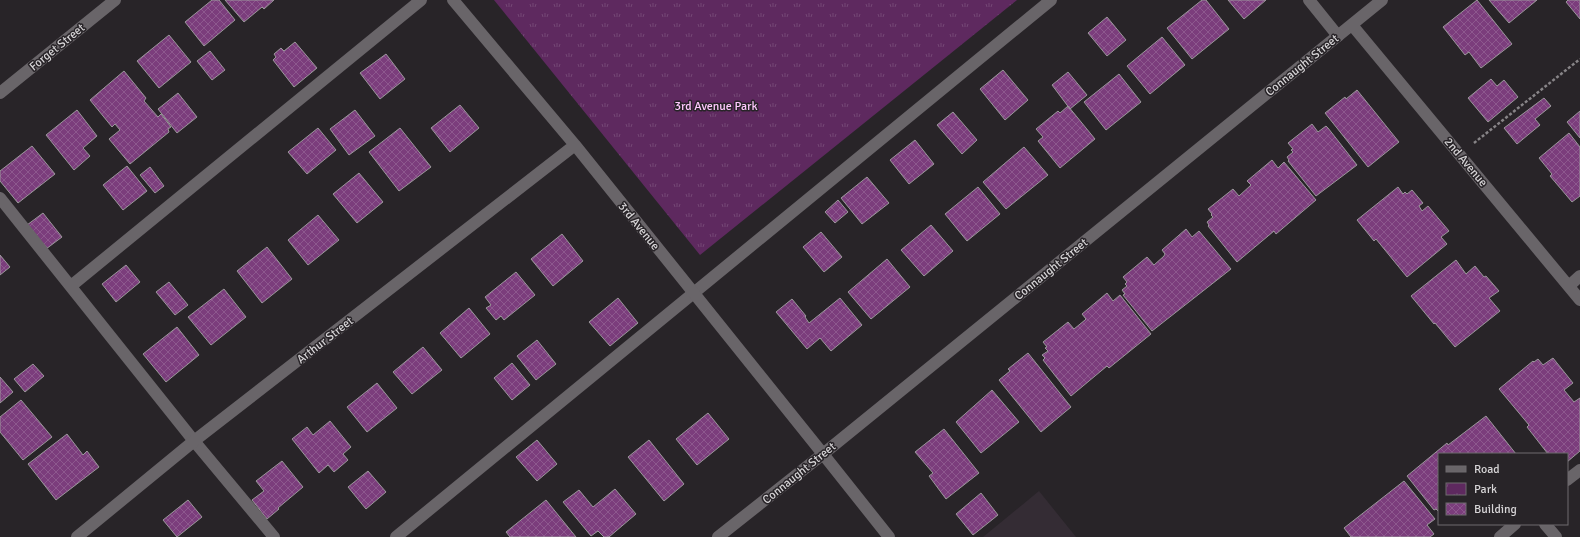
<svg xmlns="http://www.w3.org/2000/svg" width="1580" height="537" font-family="Signika,sans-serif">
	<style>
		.built { fill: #342c34 }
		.park { fill: url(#park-tufts) }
		.building { fill: url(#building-cross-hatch); stroke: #9b979b }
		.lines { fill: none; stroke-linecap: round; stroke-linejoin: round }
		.path { stroke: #878487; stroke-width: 2.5; stroke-dasharray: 3 2; stroke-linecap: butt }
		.lane { stroke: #696569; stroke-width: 12 }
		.street { stroke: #696569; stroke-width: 12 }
		.labels { text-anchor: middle; stroke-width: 3; stroke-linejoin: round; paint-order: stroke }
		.street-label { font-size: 12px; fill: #d7d5d7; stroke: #282428 }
		.park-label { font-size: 12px; fill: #ffc9fe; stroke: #282428 }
	</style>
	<defs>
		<pattern id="park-tufts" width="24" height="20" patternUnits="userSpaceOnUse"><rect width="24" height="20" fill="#5e295f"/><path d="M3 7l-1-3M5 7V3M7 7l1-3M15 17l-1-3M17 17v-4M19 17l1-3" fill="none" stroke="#744775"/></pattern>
		<pattern id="building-cross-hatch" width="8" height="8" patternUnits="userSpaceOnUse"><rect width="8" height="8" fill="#7b3d7c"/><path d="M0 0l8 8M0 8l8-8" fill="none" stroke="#8d588e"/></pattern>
	</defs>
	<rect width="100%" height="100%" fill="#282428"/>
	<path class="built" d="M1039 491 1076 537H983Z"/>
	<path class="park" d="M494 0H1017L700 255Z"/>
	<path class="building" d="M212 0H219L235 20 204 46 185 22Z
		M225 0H274L264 9 262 7 244 22Z
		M1202 0H1206L1229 29 1192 59 1167 28Z
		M1228 0H1266L1244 19Z
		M1477 0 1512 44 1481 68 1469 52 1465 55 1443 27Z
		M1489 0H1537L1509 23Z
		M1568 0H1580V19L1566 2Z
		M1107 17 1126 40 1107 56 1088 33Z
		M169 35 191 62 159 88 137 61Z
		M1162 37 1185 65 1150 94 1127 66Z
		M295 42 317 68 294 87 273 60 276 57 274 54 281 48 284 51Z
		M210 51 225 70 212 80 197 61Z
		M386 54 405 79 380 99 360 73Z
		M1003 70 1028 100 1005 120 980 89Z
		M124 71 146 98 144 101 158 117 161 114 171 127 168 129 169 132 130 164 109 139 120 130 115 124 112 127 90 100Z
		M1068 72 1087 95 1070 109 1052 85Z
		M1119 74 1141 102 1106 130 1084 102Z
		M1491 79 1497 86 1504 80 1518 97 1488 122 1468 98Z
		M1357 90 1399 142 1368 167 1325 113 1345 97 1346 99Z
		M178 93 197 117 177 133 158 109Z
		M1544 98 1551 106 1535 119 1540 125 1517 144 1504 128Z
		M460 105 479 128 450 152 431 128Z
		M1068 106 1095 139 1060 168 1038 141 1043 137 1036 129 1058 111 1060 113Z
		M77 110 97 136 83 148 90 156 74 170 46 135Z
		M355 110 375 136 349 155 330 129Z
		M1580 111V138L1567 122Z
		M953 112 977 140 962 154 937 125Z
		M1312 124 1318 132 1326 126 1328 128 1357 165 1316 196 1288 161 1289 160 1287 157 1293 152 1291 150 1293 149 1288 143Z
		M318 128 336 150 307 174 288 152Z
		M400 128 431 167 399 191 369 152Z
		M1569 133 1580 147V196L1572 202 1550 176 1552 174 1539 158Z
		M915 140 934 164 909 184 890 160Z
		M32 146 55 174 18 203 0 181V171Z
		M1024 147 1048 175 1006 209 983 182Z
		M1272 160 1278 168 1284 162 1316 200 1276 234 1274 231 1237 262 1208 226 1209 225 1207 222 1213 217 1211 215 1212 214 1208 209 1233 189 1239 196 1251 185 1247 181Z
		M127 166 147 191 123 210 103 185Z
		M150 167 164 186 155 193 140 175Z
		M359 173 383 202 357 223 333 194Z
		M867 177 889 203 862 224 841 198Z
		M978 187 1000 214 967 241 945 214Z
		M1398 187 1403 194 1405 192 1407 194 1412 190 1423 203 1419 206 1422 211 1428 206 1449 231 1441 237 1447 244 1407 277 1376 239 1374 241 1357 220Z
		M838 200 848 212 835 223 825 212Z
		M43 213 62 237 46 249 27 225Z
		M318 215 339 240 308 265 288 240Z
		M931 225 953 251 924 276 901 250Z
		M1186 229 1192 237 1199 231 1231 269 1152 331 1123 295 1125 294 1122 290 1127 286 1125 284 1127 282 1123 277 1147 257 1154 265 1164 256 1165 254 1162 250Z
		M821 232 842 257 824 272 803 247Z
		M562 234 583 261 553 286 531 259Z
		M267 247 292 279 262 303 237 271Z
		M0 255 10 267 0 275Z
		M887 259 910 287 871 319 848 292Z
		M1456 260 1466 274 1475 266 1484 277 1486 276 1499 291 1489 298 1500 311 1455 347 1435 323 1434 324 1411 296Z
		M126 265 140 282 116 302 102 284Z
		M516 272 535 295 504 320 501 316 496 320 486 308 491 305 485 297Z
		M169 282 188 305 175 315 156 292Z
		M224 289 246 317 211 345 188 317Z
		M1107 293 1113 301 1120 295 1151 334 1109 368 1107 366 1071 396 1043 360 1045 358 1042 355 1048 351 1045 348 1047 347 1043 342 1068 322 1074 329 1085 320 1086 319 1082 314Z
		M618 298 638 323 610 346 589 322Z
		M840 298 862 325 831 351 820 338 807 349 776 312 792 299 806 316 805 317 809 323Z
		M469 308 490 334 461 358 440 333Z
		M177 327 199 355 166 382 143 354Z
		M537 340 556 364 536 380 517 356Z
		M423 347 442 370 412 394 393 372Z
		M1028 353 1071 407 1041 432 999 380 1010 371 1008 369Z
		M1553 358 1573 383 1564 390 1574 402 1580 398V451L1567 462V454H1548L1527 427 1529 425 1499 389 1533 361 1534 362 1538 359 1543 365Z
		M512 363 530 385 512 400 494 378Z
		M33 364 44 376 25 392 14 379Z
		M0 377 13 392 0 403Z
		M377 383 397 408 367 432 347 407Z
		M992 390 1019 422 981 453 956 422Z
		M21 400 52 437 23 460 0 432V417Z
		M708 413 729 439 697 465 676 439Z
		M1486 416 1516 454H1439V512L1436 509 1434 510 1407 476 1447 443 1448 445Z
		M330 421 351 447 343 454 348 460 334 472 328 465 319 473 292 439 307 427 313 435Z
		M944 429 979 473 946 499 929 476 933 473 915 452Z
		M67 434 83 455 87 451 99 467 56 500 28 464Z
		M537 440 557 464 537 481 516 457Z
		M649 440 684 484 664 501 628 457Z
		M282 461 303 487 278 508 279 509 267 519 252 500 264 491 256 481Z
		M368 471 386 492 366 509 348 487Z
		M1404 481 1435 519 1427 525 1434 534 1430 537H1351L1344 528Z
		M615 489 636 514 609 537H604L598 531 591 536 563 502 579 490 593 507Z
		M981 493 998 515 973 535 956 514Z
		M188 500 202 517 177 537 163 520Z
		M546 500 576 537H510L506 532Z"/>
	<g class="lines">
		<path class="path" d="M1474 143 1580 59"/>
		<path class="lane" d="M1309 0 1338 36
			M0 198 194 441 274 537
			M71 286 421 0
			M823 454 889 537
			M396 537 1051 0"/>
		<path class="street" d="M453 0 575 145 823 454
			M1352 25 1580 300
			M0 93 115 0
			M1569 286 1580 276
			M1567 480 1580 470
			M1545 524 1556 537
			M77 537 194 441 575 145
			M718 537 823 454 1382 0
			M1500 537 1515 524"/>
	</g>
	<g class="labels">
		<g class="street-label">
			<text transform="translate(57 47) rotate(-39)" y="4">Forget Street</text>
			<text transform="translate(1302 65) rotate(-39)" y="4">Connaught Street</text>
			<text transform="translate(1466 162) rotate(50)" y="4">2nd Avenue</text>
			<text transform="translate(639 226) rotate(51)" y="4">3rd Avenue</text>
			<text transform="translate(1051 269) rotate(-39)" y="4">Connaught Street</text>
			<text transform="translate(325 340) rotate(-38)" y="4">Arthur Street</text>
			<text transform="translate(799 473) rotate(-39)" y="4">Connaught Street</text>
		</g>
		<g class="park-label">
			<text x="716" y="110">3rd Avenue Park</text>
		</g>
	</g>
	<rect x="1438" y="453" width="130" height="72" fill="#282428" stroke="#6e6b6e"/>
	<rect x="1446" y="466" width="20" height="6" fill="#696569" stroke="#6e6b6e"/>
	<text x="1474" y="473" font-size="12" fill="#d7d5d7">Road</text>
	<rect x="1446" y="483" width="20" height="12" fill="url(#park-tufts)" stroke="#6e6b6e"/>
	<text x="1474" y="493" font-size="12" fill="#d7d5d7">Park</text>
	<rect x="1446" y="503" width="20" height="12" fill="url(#building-cross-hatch)" stroke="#6e6b6e"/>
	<text x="1474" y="513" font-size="12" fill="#d7d5d7">Building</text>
</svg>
